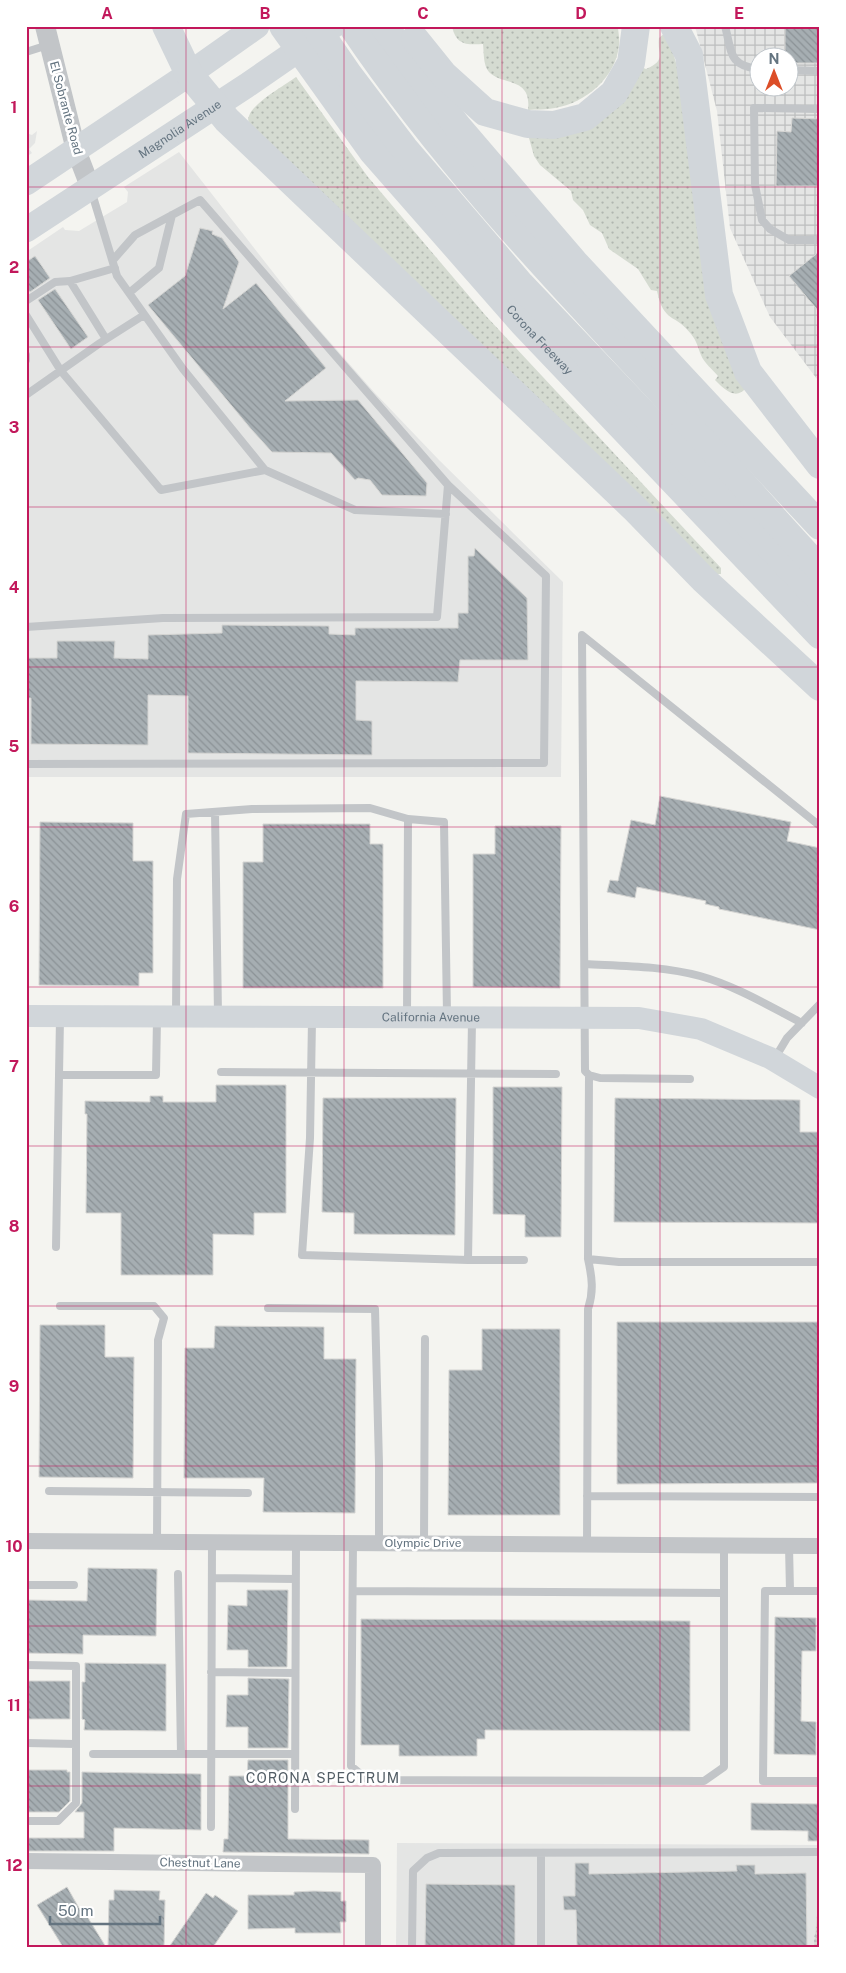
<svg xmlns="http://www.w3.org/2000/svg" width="846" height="1973" font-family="'Public Sans',sans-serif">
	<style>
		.built { fill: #e4e5e4 }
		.industrial { fill: url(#industrial-grid); fill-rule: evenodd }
		.grass { fill: url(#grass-dots) }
		.building { fill: url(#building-back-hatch); stroke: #d5d5d3 }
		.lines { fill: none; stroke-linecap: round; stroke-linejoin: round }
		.path { stroke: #bbbdbf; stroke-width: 2.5; stroke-dasharray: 2.5 2.5; stroke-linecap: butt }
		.service { stroke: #c2c5c8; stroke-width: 8 }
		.minor { stroke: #c2c5c8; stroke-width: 16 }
		.tertiary { stroke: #c2c5c8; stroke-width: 20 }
		.secondary { stroke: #d1d6da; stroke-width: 22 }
		.primary { stroke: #d1d6da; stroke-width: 25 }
		.motorway { stroke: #d1d6da; stroke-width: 28 }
		.grid { fill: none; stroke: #c2185b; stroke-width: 1; stroke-opacity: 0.55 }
		.labels { text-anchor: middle; stroke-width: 5; stroke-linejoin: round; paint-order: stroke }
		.street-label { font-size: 12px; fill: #647480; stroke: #fff }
		.neighbourhood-label { font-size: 14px; letter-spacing: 1px; fill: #525d65; stroke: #fff }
		.neatline { fill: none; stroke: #c2185b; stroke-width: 2 }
		.grid-label { font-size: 16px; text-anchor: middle; font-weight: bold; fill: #c2185b }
	</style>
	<defs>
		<pattern id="industrial-grid" width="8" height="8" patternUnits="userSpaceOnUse" patternTransform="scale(1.25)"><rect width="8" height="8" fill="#e4e5e4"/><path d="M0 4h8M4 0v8" fill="none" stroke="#bcbebe"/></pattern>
		<pattern id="grass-dots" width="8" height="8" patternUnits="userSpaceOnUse" patternTransform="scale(1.25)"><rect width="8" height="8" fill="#d5dbd1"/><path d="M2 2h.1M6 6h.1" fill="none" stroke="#b0b6af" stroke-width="1.8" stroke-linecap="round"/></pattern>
		<pattern id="building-back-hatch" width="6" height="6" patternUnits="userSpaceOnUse" patternTransform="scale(1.25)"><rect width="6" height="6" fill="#a6aeb2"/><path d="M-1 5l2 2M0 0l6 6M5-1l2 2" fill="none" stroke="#8b9296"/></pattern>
	</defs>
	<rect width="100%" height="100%" fill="#f4f4f0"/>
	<path class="built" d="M37 131 35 143 29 149 32 153 26 157V133L32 135Z
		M179 152 308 317 374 392 439 460 563 582 561 777H26V252L63 227 65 230 79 231 127 202 128 192 124 187Z
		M397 1843 820 1845V1947H396Z"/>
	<path class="industrial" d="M695 26H820V383L770 317 730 228 717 111ZM758 58H788V88H758Z"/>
	<path class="grass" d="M452 26H618C618 32 620 39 619 45 616 78 585 103 555 108 546 110 537 109 528 110 532 76 502 86 489 72 483 65 484 53 483 44 466 45 456 45 452 26Z
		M667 31 678 70 747 387C736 401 725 390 715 380L718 376C713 370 704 363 701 355 698 348 697 341 691 334 675 313 664 324 657 291L651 290 638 269 609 249 602 233 590 225 583 210 573 200 571 191 540 165 534 156 529 138 567 132 641 67 646 69C667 60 657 55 659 38Z
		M296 77 368 177 486 316 721 568V574H713L251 128C249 123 247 120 249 116 253 103 285 85 296 77Z
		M817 1914 820 1915V1947H814Z"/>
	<path class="building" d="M785 26H820L819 63H788V58H785Z
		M792 118 820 119V186H776L777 131 791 132Z
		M200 228 213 231 212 234 222 238 239 262 223 309 256 283 326 368 285 401 358 400 427 483 426 496 382 495 370 480 358 478 355 480 331 453 272 452 251 429 148 305 185 276Z
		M820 251V313L789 276Z
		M35 256 50 278 30 292 26 287V262Z
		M55 289 88 337 71 349 38 300Z
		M475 548 527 598 528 660H460L458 682 356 681V720L372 721V755L188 753V696L148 695V745L31 744V698H26V658H57V641H115L114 658 148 659V635L222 633V625L329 626V634L355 635V628H458V613H468V556H474Z
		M660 796 791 822 787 841 820 848V930L719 909V907L705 904 706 901 637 887 635 898 607 892 610 880 618 881 631 820 655 825Z
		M40 822 133 823V861H153V973H139V986L39 985Z
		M263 824H370V844H383V988H243V862H263Z
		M495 826H561L560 988 473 987V854H495Z
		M216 1085H286V1213H254V1235L213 1234V1275H121V1213H86L87 1114H85V1101L150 1102V1096H163V1102H216Z
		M493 1087H562L561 1237H525V1215L493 1214Z
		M323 1098H456L455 1235 354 1234V1213L322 1212Z
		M615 1098 800 1100V1132H820V1223L614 1222Z
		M617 1322H820V1483L617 1484Z
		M40 1325H105V1357H134L133 1478 39 1477Z
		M215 1326 324 1327V1359H356L355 1513 263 1512 264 1478H184L185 1348H214Z
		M482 1329H560V1515H448L449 1370H482Z
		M88 1568 157 1569 156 1636 83 1635V1654L26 1653V1600L87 1601Z
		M247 1590H288L287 1667H248V1650H227L228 1605 247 1606Z
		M775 1617 816 1618V1651H802L801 1721 816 1722V1755L774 1754Z
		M361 1619 690 1621V1731L485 1730V1739H477V1756H399V1745H361Z
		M85 1663 166 1664V1731L84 1730 85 1720 82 1719V1682H85Z
		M248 1678 289 1679 288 1748H248V1727H226L227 1695H248Z
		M26 1681H70V1719H26Z
		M248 1760H288V1839L369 1840V1854L223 1852 224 1839H228L229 1776H247Z
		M26 1770H67V1772H70V1801L59 1812H26Z
		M82 1772 201 1774V1830L114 1828V1851H26V1838H84V1812H75L82 1803Z
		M751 1803 820 1804V1841H808V1831L751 1830Z
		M575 1863H589V1874L737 1871 736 1865H755V1874L806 1873 807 1947H577L576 1910H564L563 1896H575Z
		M426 1884 515 1885V1947H425Z
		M67 1887 83 1915 85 1913 106 1947H63L37 1905Z
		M114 1890 160 1891 159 1900H165L164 1947H108L109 1900H114Z
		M314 1891 341 1892V1901H346V1922H340L341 1933H295V1928L248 1929V1895H294V1892Z
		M206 1893 213 1898 215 1895 238 1911 213 1947H169Z"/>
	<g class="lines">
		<path class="path" d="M816 1947 815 1938 820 1925"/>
		<path class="service" d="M725 26C732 52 728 65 758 69
			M26 52 48 45
			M788 70 820 71
			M820 109 754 108 755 185 762 220 770 229 789 240H820
			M91 190 117 276 183 369 265 470 355 510 446 514
			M129 293 159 268 172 215
			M26 301 55 282 70 281
			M26 315 61 371 161 490 265 470
			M106 339 70 281 115 268
			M26 355V360
			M26 395 100 343 144 315
			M26 627 163 618 437 617 448 485 200 200 135 235 113 260
			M26 764 544 763 546 576 448 485
			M215 812 218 1015
			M408 819 444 822 447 1014
			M585 964C623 966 663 966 700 976 736 986 769 1006 802 1023
			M176 1015 177 879 186 814 252 809 370 808 408 819 407 1015
			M312 1020 310 1138 302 1255 468 1260 472 1021
			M775 1058 787 1038 820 1004
			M221 1072 556 1074
			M59 1075H156L157 1019
			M589 1075 588 1259 619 1262H820
			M690 1079 600 1078 589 1075 585 1071 582 635 820 826
			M56 1247 60 1018
			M468 1260H524
			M60 1306H154L164 1318 158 1340 157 1542
			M268 1308 375 1309 379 1464V1543
			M49 1491 248 1493
			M587 1496 820 1497
			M353 1543 351 1766 368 1780 704 1781 724 1767V1545
			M424 1543 425 1339
			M587 1545 588 1309C594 1291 592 1277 588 1259
			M789 1546 790 1591
			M178 1574 181 1754
			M212 1578 295 1579
			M26 1585H74
			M353 1591 724 1593
			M820 1591H765L763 1781H820
			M26 1665 76 1666V1803L58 1821H26
			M211 1672 295 1673
			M26 1743 76 1744
			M93 1754H295
			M295 1809 296 1543
			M211 1827 212 1542
			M412 1947 413 1871 427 1858 439 1853 820 1852
			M541 1947V1853"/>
		<path class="minor" d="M26 1541 820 1546
			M26 1861 373 1865V1947"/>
		<path class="tertiary" d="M45 26 76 150 91 189"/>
		<path class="secondary" id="s1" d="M26 1016 639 1018 701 1029 770 1058 820 1088"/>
		<g class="primary">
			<path d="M26 183 189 74 257 26"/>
			<path id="s2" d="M26 230 246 86 333 26"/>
		</g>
		<g class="motorway">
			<path d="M166 26 189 74 227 120 634 508 704 580 820 687"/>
			<path id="s3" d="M283 26 373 152 523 323 820 635"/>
			<path d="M315 26 348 74 404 148 521 285 820 599"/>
			<path d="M352 26C439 155 545 268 651 381 708 442 762 508 820 569"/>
			<path d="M384 26 457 126 574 262 820 526"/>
			<path d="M674 26 689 55 719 295 748 372 820 465"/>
			<path d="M415 39 444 75 485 112 528 124 554 125 585 117 614 93 631 63 636 26"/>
		</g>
	</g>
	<path class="grid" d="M186 26V1947M344 26V1947M502 26V1947M660 26V1947M26 187H820M26 347H820M26 507H820M26 667H820M26 827H820M26 987H820M26 1146H820M26 1306H820M26 1466H820M26 1626H820M26 1786H820"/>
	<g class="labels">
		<g class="street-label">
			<text transform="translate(66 108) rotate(75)" y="4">El Sobrante Road</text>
			<text dy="4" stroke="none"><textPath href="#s2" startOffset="184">Magnolia Avenue</textPath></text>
			<text dy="4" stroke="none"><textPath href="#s3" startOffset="406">Corona Freeway</textPath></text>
			<text dy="4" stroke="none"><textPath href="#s1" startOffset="405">California Avenue</textPath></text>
			<text x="423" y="1547">Olympic Drive</text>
			<text transform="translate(200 1863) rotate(1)" y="4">Chestnut Lane</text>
		</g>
		<g class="neighbourhood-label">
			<text x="323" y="1783">CORONA SPECTRUM</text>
		</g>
	</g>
	<rect width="846" height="1973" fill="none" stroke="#ffffff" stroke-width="55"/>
	<g transform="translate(774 72)"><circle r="24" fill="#ffffff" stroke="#c1c7cc"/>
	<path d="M0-4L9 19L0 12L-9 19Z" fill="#dc4e28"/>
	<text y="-8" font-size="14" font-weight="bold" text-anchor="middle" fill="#647480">N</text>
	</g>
	<path d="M50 1916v8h110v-8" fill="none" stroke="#647480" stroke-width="2.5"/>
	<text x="58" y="1916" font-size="15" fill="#647480" stroke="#ffffff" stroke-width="4" paint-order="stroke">50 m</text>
	<rect x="28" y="28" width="790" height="1918" class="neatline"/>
	<g class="grid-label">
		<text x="107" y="19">A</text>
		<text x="265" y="19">B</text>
		<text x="423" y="19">C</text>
		<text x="581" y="19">D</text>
		<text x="739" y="19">E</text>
		<text x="14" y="113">1</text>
		<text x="14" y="273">2</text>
		<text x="14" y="433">3</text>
		<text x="14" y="593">4</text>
		<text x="14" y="752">5</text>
		<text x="14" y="912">6</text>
		<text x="14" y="1072">7</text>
		<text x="14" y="1232">8</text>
		<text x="14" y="1392">9</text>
		<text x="14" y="1552">10</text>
		<text x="14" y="1711">11</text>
		<text x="14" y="1871">12</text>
	</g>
</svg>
